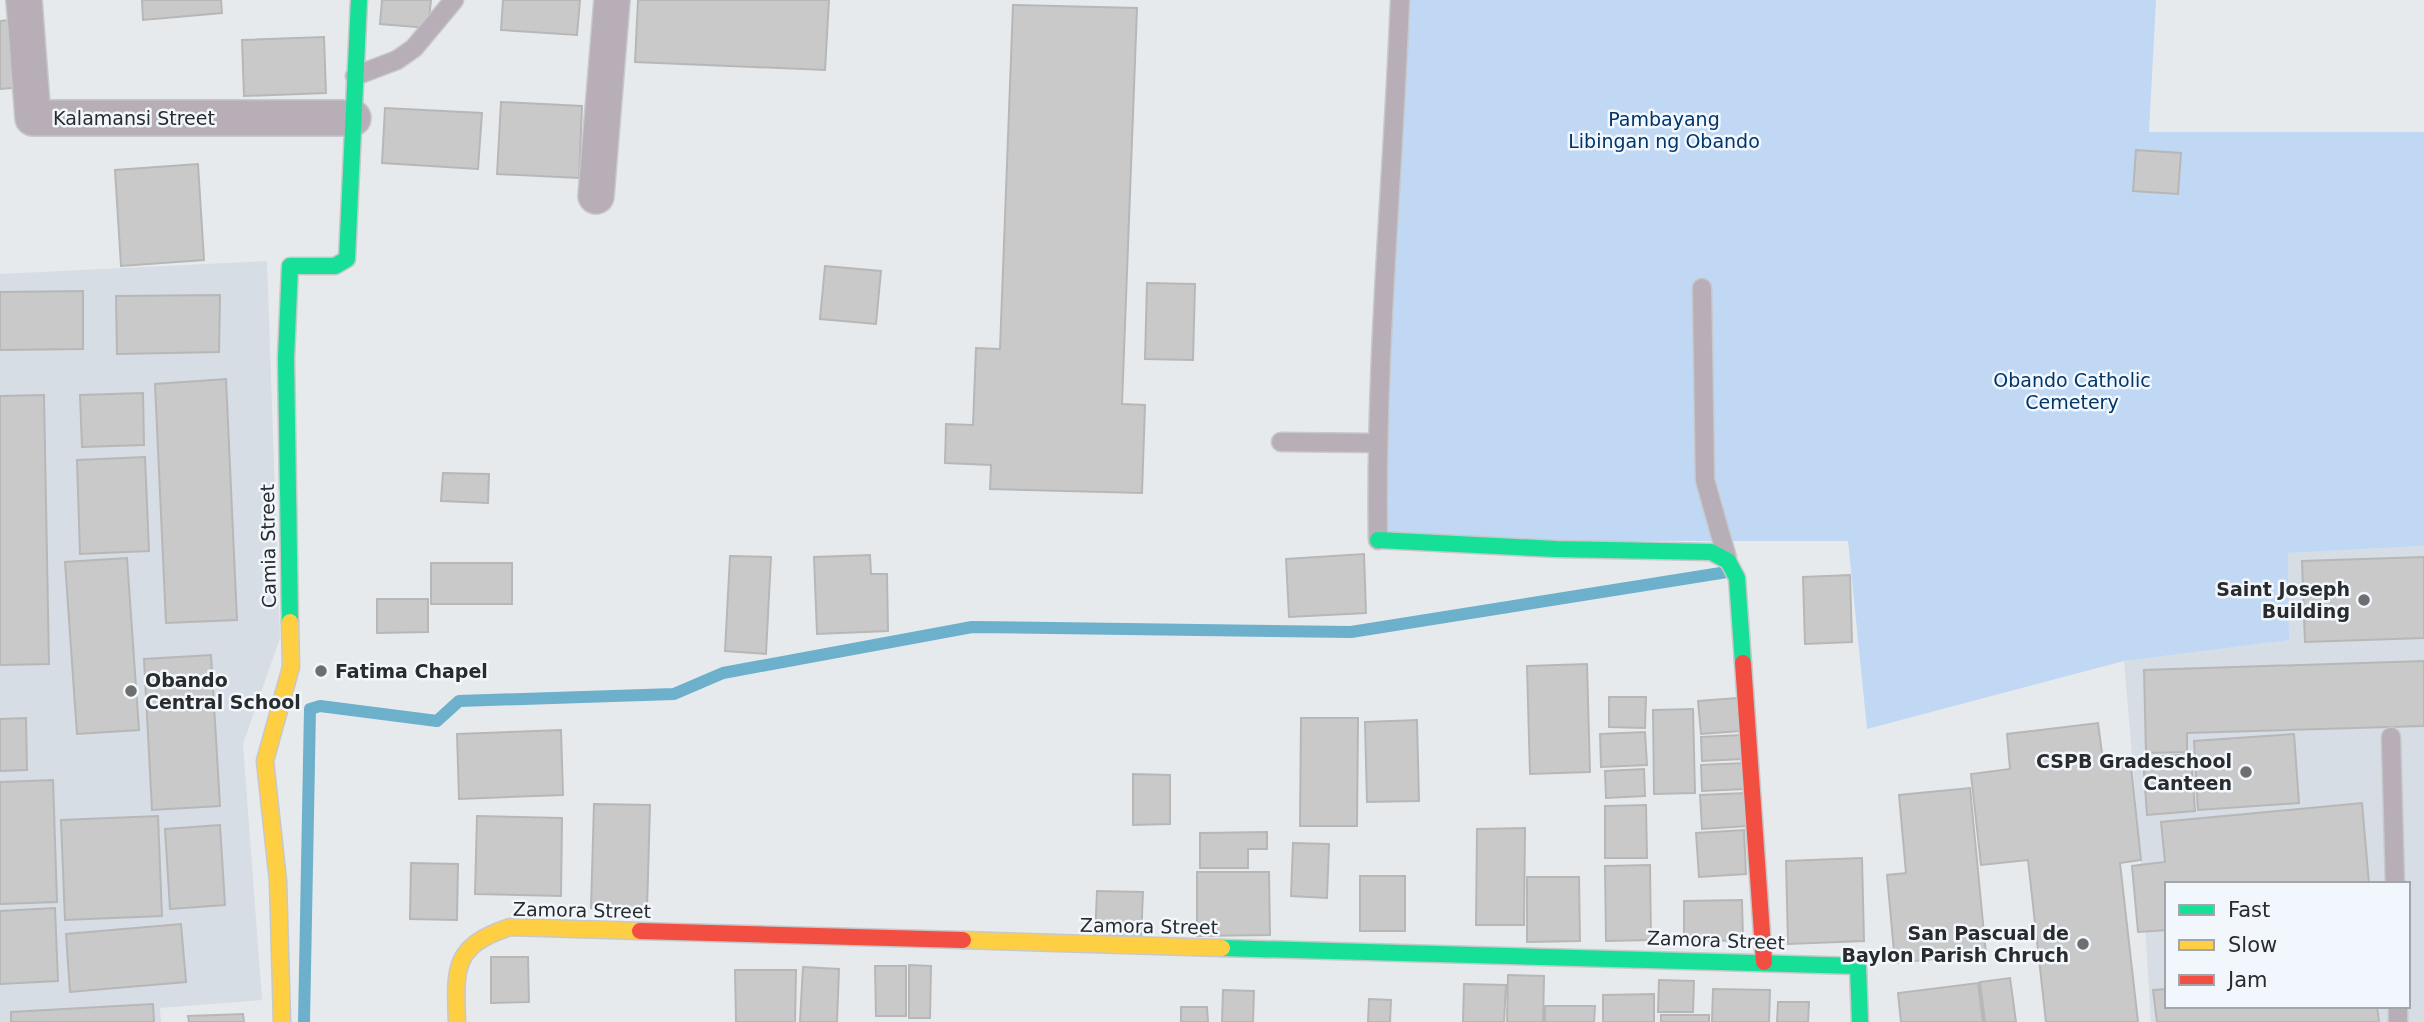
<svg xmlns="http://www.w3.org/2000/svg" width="2424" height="1022" font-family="'DejaVu Sans',sans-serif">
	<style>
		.built { fill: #d7dde4; fill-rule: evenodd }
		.green { fill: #c0d8f4 }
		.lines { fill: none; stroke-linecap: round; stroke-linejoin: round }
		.stream { stroke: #6db0cb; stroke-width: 12 }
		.building { fill: #c9c9c9; stroke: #b7b7b7; stroke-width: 2 }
		.lane-casing { stroke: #c6c8ca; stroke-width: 21 }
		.street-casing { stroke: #c6c8ca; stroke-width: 38 }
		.fast-casing { stroke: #c6c8ca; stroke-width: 19 }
		.slow-casing { stroke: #c6c8ca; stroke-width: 19 }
		.jam-casing { stroke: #c6c8ca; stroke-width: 19 }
		.lane { stroke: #b7aeb7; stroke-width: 18 }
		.street { stroke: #b7aeb7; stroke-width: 35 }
		.fast { stroke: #16e098; stroke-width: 16 }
		.slow { stroke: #ffcf43; stroke-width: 16 }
		.jam { stroke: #f24e42; stroke-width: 16 }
		.poi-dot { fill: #6c6e70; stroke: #f2f7fd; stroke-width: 2.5 }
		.labels { text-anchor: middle; stroke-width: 5; stroke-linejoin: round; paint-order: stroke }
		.street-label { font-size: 19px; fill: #292b2d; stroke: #f2f7fd }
		.park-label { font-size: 19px; fill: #00356a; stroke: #f2f7fd }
		.poi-label { font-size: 19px; font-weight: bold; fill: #292b2d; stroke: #f2f7fd; text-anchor: end }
	</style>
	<rect width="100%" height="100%" fill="#e7eaed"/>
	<path class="built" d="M267 261 280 638 243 744 262 1000 160 1008 161 1022H0V274Z
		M2424 546V1022H2151L2141 860 2124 661 2289 640 2288 553ZM2167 884H2408V1006H2167Z"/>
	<path class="green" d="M1403 0H2156L2149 132H2424V546L2288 553 2289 640 2124 661 1867 729 1848 541H1522L1384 537Z"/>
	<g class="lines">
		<path class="stream" d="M304 1022 310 709 320 706 437 721 459 701 674 694 723 673 972 627 1351 632 1727 572"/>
	</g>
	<path class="building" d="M142 0H221L222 13 143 20Z
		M382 0H431L428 28 380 24Z
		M503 0H580L577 35 501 30Z
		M638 0H829L825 70 635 62Z
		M1013 5 1137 8 1122 404 1145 405 1142 493 990 489 991 465 945 463 946 424 973 425 976 348 1000 349Z
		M18 19 24 87 0 89V21Z
		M324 37 326 93 244 96 242 40Z
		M501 102 582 106 579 178 497 174Z
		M385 108 482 113 478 169 382 163Z
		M2136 150 2181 153 2178 194 2133 191Z
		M198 164 204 260 121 266 115 170Z
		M825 266 881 271 876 324 820 319Z
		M1147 283 1195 284 1193 360 1145 359Z
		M83 291V349L0 350V292Z
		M220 295 219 352 117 354 116 296Z
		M226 379 237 620 166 623 155 384Z
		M143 393 144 445 82 447 80 395Z
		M44 395 49 664 0 665V396Z
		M145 457 149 551 80 554 77 460Z
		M443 473 489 474 488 503 441 501Z
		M1364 554 1366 613 1289 617 1286 559Z
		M870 555 871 574H887L888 631 817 634 814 557Z
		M730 556 771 557 766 654 725 651Z
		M2424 557V638L2305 642 2302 561Z
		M127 558 139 730 77 734 65 562Z
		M431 563H512V604H431Z
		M1850 575 1852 642 1805 644 1803 577Z
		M377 599H428V632L377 633Z
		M211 655 220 806 152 810 144 659Z
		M2424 661V726L2187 733V752L2146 753 2144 670Z
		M1587 664 1590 772 1530 774 1527 666Z
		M1609 697H1646L1645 728 1609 727Z
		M1737 698 1740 731 1701 734 1698 701Z
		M1693 709 1695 793 1654 794 1653 710Z
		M26 718 27 770 0 771V719Z
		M1301 718H1358L1357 826H1300Z
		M1417 720 1419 801 1367 802 1365 722Z
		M2098 723 2103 761 2130 757 2141 860 2120 863 2138 1022H2046L2028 860 1981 865 1971 774 2010 769 2007 734Z
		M561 730 563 795 459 799 457 734Z
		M1645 732 1647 765 1601 767 1600 734Z
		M2294 734 2299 803 2198 810 2194 741Z
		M1742 735 1743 759 1702 761 1701 737Z
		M2191 754 2195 811 2147 815 2143 758Z
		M1745 763V789L1702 791 1701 765Z
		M1644 769 1645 796 1606 798 1605 771Z
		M1133 774 1170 775V824L1133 825Z
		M53 780 57 902 0 904V782Z
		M1970 788 1986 954 1895 963 1887 875 1906 873 1899 795Z
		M1746 793 1748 826 1702 829 1700 795Z
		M2362 803 2369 884H2167V930L2138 932 2132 866 2165 862 2161 822Z
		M594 804 650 805 647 910 591 908Z
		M1646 805 1647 858H1605V806Z
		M158 816 162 916 65 920 61 820Z
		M477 816 562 818 561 896 475 894Z
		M220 825 225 905 170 909 165 829Z
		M1525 828 1524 925H1476L1477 829Z
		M1744 830 1746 874 1699 877 1696 833Z
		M1267 832V849H1248V868H1200V833Z
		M1293 843 1329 844 1327 898 1291 896Z
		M1862 858 1864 941 1788 944 1786 861Z
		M411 863 458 864 457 920 410 919Z
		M1650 865 1651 940 1606 941 1605 866Z
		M1197 872H1269L1270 935 1197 936Z
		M1360 876H1405V931H1360Z
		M1527 877H1579L1580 941 1527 942Z
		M1097 891 1143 892 1141 939 1095 938Z
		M1742 900 1743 940 1684 942V901Z
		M55 908 58 981 0 984V911Z
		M181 924 186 982 70 992 66 934Z
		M491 957H528L529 1002 491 1003Z
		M909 965 931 966 930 1018H909Z
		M875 966H906V1016H876Z
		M803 967 839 969 837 1022H800Z
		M735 970H796L795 1022H736Z
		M1508 975 1544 976 1543 1022H1507Z
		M2010 978 2016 1022H1985L1980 982Z
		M1659 980 1694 981 1693 1012H1658Z
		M1978 983 1983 1022H1901L1898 993Z
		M1464 984 1506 985 1504 1022H1463Z
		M1713 989 1770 990 1769 1022H1712Z
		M2167 989V1006H2377L2379 1022H2157L2153 990Z
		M1223 990 1254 991 1253 1022H1222Z
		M1654 994V1022H1603V995Z
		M1369 999 1391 1000 1390 1022H1368Z
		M1778 1002H1809L1808 1022H1777Z
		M153 1004 154 1022H11V1012Z
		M1545 1006H1595L1594 1022H1545Z
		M1181 1007H1207L1208 1022H1181Z
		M243 1014 244 1022H189L188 1016Z
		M1661 1015H1709V1022H1661Z"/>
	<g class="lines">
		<g class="lane-casing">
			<path id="lane" d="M355 76 397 60 414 48 454 0
				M1702 288 1705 480 1727 558
				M1281 442 1376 443
				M1378 540C1375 360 1393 180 1400 0
				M2391 737 2395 884
				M2398 1006V1022"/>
		</g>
		<g class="street-casing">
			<path id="street" d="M24 0 33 118H353
				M596 196 612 0"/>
		</g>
		<g class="fast-casing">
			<path id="fast" d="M1378 540 1556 549 1711 552 1728 561 1737 578 1743 663
				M290 622 286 358 290 266H335L347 259 359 0
				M1222 948 1858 966 1860 1022"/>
		</g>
		<g class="slow-casing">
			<path id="slow" d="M963 940 1222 948
				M282 1022 278 881 265 761 291 667 290 622
				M457 1022C455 967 453 946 510 927L640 931"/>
		</g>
		<g class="jam-casing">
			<path id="jam" d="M1743 663 1764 962
				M640 931 963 940"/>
		</g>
		<use href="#lane" class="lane"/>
		<use href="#street" class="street"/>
		<use href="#fast" class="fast"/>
		<use href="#slow" class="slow"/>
		<use href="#jam" class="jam"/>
	</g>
	<g class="poi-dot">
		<circle cx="2364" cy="600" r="7"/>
		<circle cx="321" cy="671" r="7"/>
		<circle cx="131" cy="691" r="7"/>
		<circle cx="2246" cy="772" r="7"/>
		<circle cx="2083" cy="944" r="7"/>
	</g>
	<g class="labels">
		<g class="street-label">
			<text x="134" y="125">Kalamansi Street</text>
			<text transform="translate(268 546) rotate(-91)" y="7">Camia Street</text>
			<text transform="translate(582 910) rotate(1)" y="7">Zamora Street</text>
			<text transform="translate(1149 926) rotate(1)" y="7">Zamora Street</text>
			<text transform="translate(1716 940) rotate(2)" y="7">Zamora Street</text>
		</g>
		<g class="park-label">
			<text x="1664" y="126">Pambayang<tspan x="1664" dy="22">Libingan ng Obando</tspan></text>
			<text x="2072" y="387">Obando Catholic<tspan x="2072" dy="22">Cemetery</tspan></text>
		</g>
		<g class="poi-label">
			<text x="2350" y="596">Saint Joseph<tspan x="2350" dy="22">Building</tspan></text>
			<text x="335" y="678" text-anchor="start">Fatima Chapel</text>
			<text x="145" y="687" text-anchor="start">Obando<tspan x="145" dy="22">Central School</tspan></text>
			<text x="2232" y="768">CSPB Gradeschool<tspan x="2232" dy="22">Canteen</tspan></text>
			<text x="2069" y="940">San Pascual de<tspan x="2069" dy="22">Baylon Parish Chruch</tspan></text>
		</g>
	</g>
	<rect x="2165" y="882" width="245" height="126" fill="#f2f7fd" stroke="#a2a5aa" stroke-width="2"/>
	<rect x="2179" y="905" width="35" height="10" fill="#16e098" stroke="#a2a5aa" stroke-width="2"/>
	<text x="2228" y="917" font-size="21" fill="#292b2d">Fast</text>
	<rect x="2179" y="940" width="35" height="10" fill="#ffcf43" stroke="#a2a5aa" stroke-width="2"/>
	<text x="2228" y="952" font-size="21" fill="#292b2d">Slow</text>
	<rect x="2179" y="975" width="35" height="10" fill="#f24e42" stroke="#a2a5aa" stroke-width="2"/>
	<text x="2228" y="987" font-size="21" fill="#292b2d">Jam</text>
</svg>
